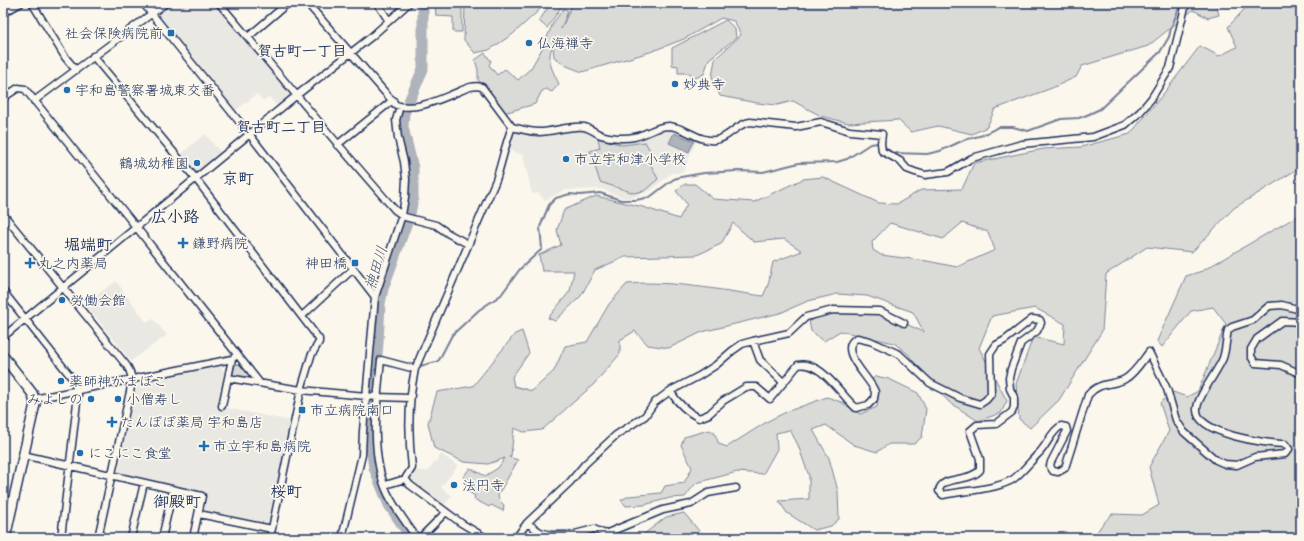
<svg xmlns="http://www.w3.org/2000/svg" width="1304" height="541" font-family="Itim,'Klee One',sans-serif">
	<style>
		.built { fill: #eae8e2 }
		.green { fill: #dadad7; stroke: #7a849a; fill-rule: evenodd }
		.water { fill: #afb3bb; stroke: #747e96 }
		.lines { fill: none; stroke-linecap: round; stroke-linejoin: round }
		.stream { stroke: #747e96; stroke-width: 2 }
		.river { stroke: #afb3bb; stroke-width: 11 }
		.minor-casing { stroke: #1b2f5e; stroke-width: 9 }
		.highway-casing { stroke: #1b2f5e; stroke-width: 12 }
		.minor { stroke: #fbf7ec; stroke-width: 6 }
		.highway { stroke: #fbf7ec; stroke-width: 9 }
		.poi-dot { fill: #1f6fb2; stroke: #fbf7ec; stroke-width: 1.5 }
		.labels { text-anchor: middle; stroke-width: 3.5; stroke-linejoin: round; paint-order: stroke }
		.poi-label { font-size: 14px; fill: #1b2f5e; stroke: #fbf7ec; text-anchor: start }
		.neighbourhood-label { font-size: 15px; font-weight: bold; fill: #1b2f5e; stroke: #fbf7ec }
		.water-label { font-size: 15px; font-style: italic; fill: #47577a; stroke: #fbf7ec }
		.quarter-label { font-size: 16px; font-weight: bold; fill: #1b2f5e; stroke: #fbf7ec }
	</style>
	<rect width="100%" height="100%" fill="#fbf7ec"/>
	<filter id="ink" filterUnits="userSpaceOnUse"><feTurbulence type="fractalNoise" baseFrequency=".025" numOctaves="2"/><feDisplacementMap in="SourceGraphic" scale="8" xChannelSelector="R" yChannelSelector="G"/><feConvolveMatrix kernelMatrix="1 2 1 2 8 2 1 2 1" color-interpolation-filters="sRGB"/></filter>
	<g filter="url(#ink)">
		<path class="built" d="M172 3H217L289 90V98L278 107 269 97 263 101 257 94 235 111 157 16V15Z
			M671 128 697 138 683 172 672 173 650 191 630 198H623L602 189 565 190 545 200 538 193 532 194 523 155 507 149 511 137H514L516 131 531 136H546L582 129 605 139 624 142 640 138 661 129Z
			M205 134 222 154 197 175 180 155Z
			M116 281 147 323 153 319 167 335 131 361 85 304Z
			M221 366 224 371 217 406 291 421 268 523 264 524 206 511 204 507 206 493 118 472 136 386 140 383Z
			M441 454 458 466 441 487 452 496 443 506 409 481 413 471H428Z"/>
		<path class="green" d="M435 3H451V5L462 7V32H453V17L436 16Z
			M465 3H547L513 34 489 50 475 53 464 40Z
			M551 3H564L547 28 539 21Z
			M573 3H1216L1219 15 1208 18 1193 10 1148 46 1082 66 1076 77 1052 88 995 109 987 127 972 134 938 126 911 132 898 120 848 123 821 116 793 101 777 105 757 103 720 96 712 77 715 59 741 35 734 21 721 18 684 39 650 52 582 72 567 66 554 57 553 45C546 61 552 69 559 84L552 92 546 89 542 91 535 104 504 113 478 80V70L475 60 485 53 491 61 489 65 497 75 505 69 518 80 531 68 543 47 553 23 564 8 568 11 561 29Z
			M1250 3H1301V167L1234 208 1192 252 1147 247 1106 274 1102 331 1059 400 1030 428 1019 419 1016 384 1033 337 1064 344 1065 324 1035 308 992 316 979 348 1007 401 1001 413 978 421 949 402 923 375 908 354 894 343 840 331 824 341 811 331 809 321 831 313H881L924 332 913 312 867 296 837 294 808 301 780 313 702 332 669 348 648 345 635 331 620 340V354L594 384 542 430 524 432 514 428 511 456 509 457 518 460 498 495 499 500 504 505 503 511 491 505 489 507 474 499 475 496 467 491 471 484 463 477 470 468 485 476 498 468 505 458 488 464 464 462 434 448 428 423 437 392 473 386 515 334 522 331 529 353 512 377 514 386 532 391 554 371 565 346 587 342 609 304 627 284C671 280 719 290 763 296L768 285 773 262 802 251 784 239 754 242 733 223 721 244 697 255 625 257 595 270 581 296 555 321 548 318 570 291 574 271H542L539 255 561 245 557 230 564 210 596 196 643 207 679 219 687 204 676 191 685 184H695L713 199 754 202 803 179 823 177 879 203 897 204 921 190 962 189 974 163 1043 149 1081 147 1130 134 1164 93 1200 46 1219 56 1237 47 1228 27ZM890 223 943 239 962 223 988 232 995 250 957 267 927 261 881 255 873 250 872 242Z
			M726 20 735 29 736 38 709 59 704 74 691 80 690 73H678V66L672 65V48Z
			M598 138 623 145 645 142 654 157 649 161 658 179 644 191 634 193 600 182 590 151 600 148Z
			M1301 214V538H1093L1101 526 1112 514 1142 515 1159 505 1149 467 1169 431 1160 403 1173 392 1187 397 1198 391 1226 324 1213 307 1191 311 1162 347 1157 341 1186 276 1202 271Z
			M235 364 241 365 249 375 248 379 232 376Z
			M876 376 889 379 918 393 926 409 922 437 914 444H889L877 452 854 445 826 425 813 430 829 458 838 491 839 519 831 526 814 530 787 513 779 501 809 499V476L798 445 790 430 776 433 777 449 763 474 737 472 696 483 685 497 670 498 644 505 626 506 621 500 629 496 661 493 665 486 684 483 692 468 681 445 684 437 709 430 714 432 719 444 727 447 768 421 786 412 827 397 841 402 860 414 877 407 878 391 871 380Z
			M684 513 705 538H639L666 517Z"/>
		<path class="water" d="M674 133 694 141 689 152 669 143Z"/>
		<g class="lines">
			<path class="stream" d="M884 146 892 153 927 154 940 151 964 140 983 135 999 127H1013L1028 131 1061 119 1079 118 1087 115 1100 109 1160 52 1169 37 1171 28 1181 3
				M420 366 436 362 439 360 452 335 479 310 501 295 520 269 542 249 540 227 549 205 556 198 570 194 580 195 600 193 621 200H636L650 197 667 184 674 179 681 177 704 173 738 171 763 172 799 163 837 162 847 159 870 144 878 143 880 144"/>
			<path class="river" d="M411 538 389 505 374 468 371 447 372 408 378 343 380 304 383 289 410 214 413 198V168L403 127 404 113 423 69V3"/>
			<g class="minor-casing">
				<path id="minor" d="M32 3 65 57 75 69
					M143 3 250 135 375 297
					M219 3C277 72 335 142 395 210L405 217 436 225 449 234 468 244
					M307 3 396 105C414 111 436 101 453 94 463 90 472 84 482 87L512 127C521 129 530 132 539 132 553 132 570 125 584 127 590 128 596 133 601 135 610 138 625 139 634 137 646 135 656 126 669 126 685 127 699 142 715 140 728 139 736 124 750 122L796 127 821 122 850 131 882 134 881 143 882 151 900 161 907 169 915 172 925 175 948 172 972 158 1022 144 1093 137 1125 125 1140 112 1151 99 1170 68 1186 3
					M377 3 389 21
					M3 13 21 3
					M248 37 288 3
					M93 56 196 179 319 339V342L311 356 301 390 270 538
					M3 98 18 88 25 89 137 228 259 382
					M34 101 166 3
					M337 145 393 100
					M3 214 127 366C132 374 132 378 131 387L98 538
					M3 291 75 382 78 394 61 538
					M302 316 353 269
					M1301 322 1282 321 1257 339 1251 349V356L1255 363 1281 365 1301 374
					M3 337 297 95 371 37 409 3
					M753 341 760 360 783 382
					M415 369 381 360C377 402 369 455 388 494 396 510 407 524 417 538
					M228 378 301 390 377 397 410 398
					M670 391C677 402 687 412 699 418L709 414 723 401 746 387H756L770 399 798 365C821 360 840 394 856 408L868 405 874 399C874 397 875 395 875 392 872 379 835 350 857 338L870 341 899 354 930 383 960 398 980 404 986 400 991 394 990 354 996 345 1005 340 1032 319 1040 320 1041 323 1037 331 1021 343 1011 369 1009 378 1010 389 1014 397V407L1012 412 996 424 977 425 970 431 980 459V470C969 483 941 475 939 491L943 495C966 490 990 491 1012 480 1020 475 1031 461 1038 454 1047 446 1051 431 1061 426L1066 427 1067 431 1051 462 1050 466 1053 471 1058 472 1065 468 1088 395C1100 381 1112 386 1125 379 1135 373 1142 361 1149 352L1167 389 1176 420 1184 432 1216 460 1225 464 1237 465 1255 457 1285 454 1289 449 1285 444C1267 444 1195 434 1197 409 1197 397 1218 371 1223 358 1226 349 1226 339 1228 330L1232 327 1253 320 1269 306 1282 305 1301 310
					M34 399 232 359 237 355
					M222 406 232 359
					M23 455 202 496 193 538
					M385 485 405 479
					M199 514 272 529
					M527 523 540 532 551 535H571L594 529 605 534 663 510 691 504 708 493 736 488
					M131 538 144 483
					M162 538 173 490
					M342 538 362 455 363 431 375 297 402 215 405 197 406 179 404 162 398 138 396 120 400 106
					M420 538 446 512
					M486 538 461 523 410 485 405 479 412 468C408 435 408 402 415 369L496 180C502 162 505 145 512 127
					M516 538 527 523 570 482 585 464 616 435 645 416 654 403 670 391 699 376 716 365 732 351 742 344 753 341 789 333 806 317 833 310 880 311 904 323"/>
			</g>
			<g class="highway-casing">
				<path id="highway" d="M3 356 32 393 34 399 35 404 5 538"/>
			</g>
			<use href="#minor" class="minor"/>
			<use href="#highway" class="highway"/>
		</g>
	</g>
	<g class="poi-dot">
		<rect x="167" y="29" width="8" height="8" rx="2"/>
		<circle cx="529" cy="43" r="4"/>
		<circle cx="675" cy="84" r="4"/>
		<circle cx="67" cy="90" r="4"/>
		<circle cx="566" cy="159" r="4"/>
		<circle cx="197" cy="163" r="4"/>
		<path d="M181 237h4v4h4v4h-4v4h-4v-4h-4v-4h4z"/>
		<path d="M28 257h4v4h4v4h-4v4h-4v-4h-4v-4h4z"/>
		<rect x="351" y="259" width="8" height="8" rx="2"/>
		<circle cx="62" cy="300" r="4"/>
		<circle cx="61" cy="381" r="4"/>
		<circle cx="91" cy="399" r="4"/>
		<circle cx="118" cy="399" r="4"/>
		<rect x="298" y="406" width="8" height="8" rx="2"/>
		<path d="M110 416h4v4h4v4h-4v4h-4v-4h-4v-4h4z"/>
		<path d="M202 440h4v4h4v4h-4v4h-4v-4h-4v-4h4z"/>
		<circle cx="80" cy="453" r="4"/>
		<circle cx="454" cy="485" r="4"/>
	</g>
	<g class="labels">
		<g class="poi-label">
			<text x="163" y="38" text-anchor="end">社会保険病院前</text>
			<text x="537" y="48">仏海禅寺</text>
			<text x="683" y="89">妙典寺</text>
			<text x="75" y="95">宇和島警察署城東交番</text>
			<text x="574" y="164">市立宇和津小学校</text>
			<text x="189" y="168" text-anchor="end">鶴城幼稚園</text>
			<text x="192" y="248">鎌野病院</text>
			<text x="38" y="268">丸之内薬局</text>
			<text x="347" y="268" text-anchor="end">神田橋</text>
			<text x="70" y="305">労働会館</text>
			<text x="69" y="386">薬師神かまぼこ</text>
			<text x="83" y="404" text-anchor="end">みよしの</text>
			<text x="126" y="404">小僧寿し</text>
			<text x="310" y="415">市立病院南口</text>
			<text x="120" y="427">たんぽぽ薬局 宇和島店</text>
			<text x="213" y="451">市立宇和島病院</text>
			<text x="88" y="458">にこにこ食堂</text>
			<text x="462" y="490">法円寺</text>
		</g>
		<g class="neighbourhood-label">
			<text x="302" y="56">賀古町一丁目</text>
			<text x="281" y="132">賀古町二丁目</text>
		</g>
		<g class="water-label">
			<text transform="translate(376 268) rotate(-73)" y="5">神田川</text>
		</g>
		<g class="quarter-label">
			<text x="238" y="184">京町</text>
			<text x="175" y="222">広小路</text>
			<text x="88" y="250">堀端町</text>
			<text x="286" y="497">桜町</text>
			<text x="177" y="507">御殿町</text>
		</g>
	</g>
	<rect width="1304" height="541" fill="none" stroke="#fbf7ec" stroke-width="16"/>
	<rect x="8" y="8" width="1288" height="525" fill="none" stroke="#1b2f5e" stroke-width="1.5" filter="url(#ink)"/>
</svg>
